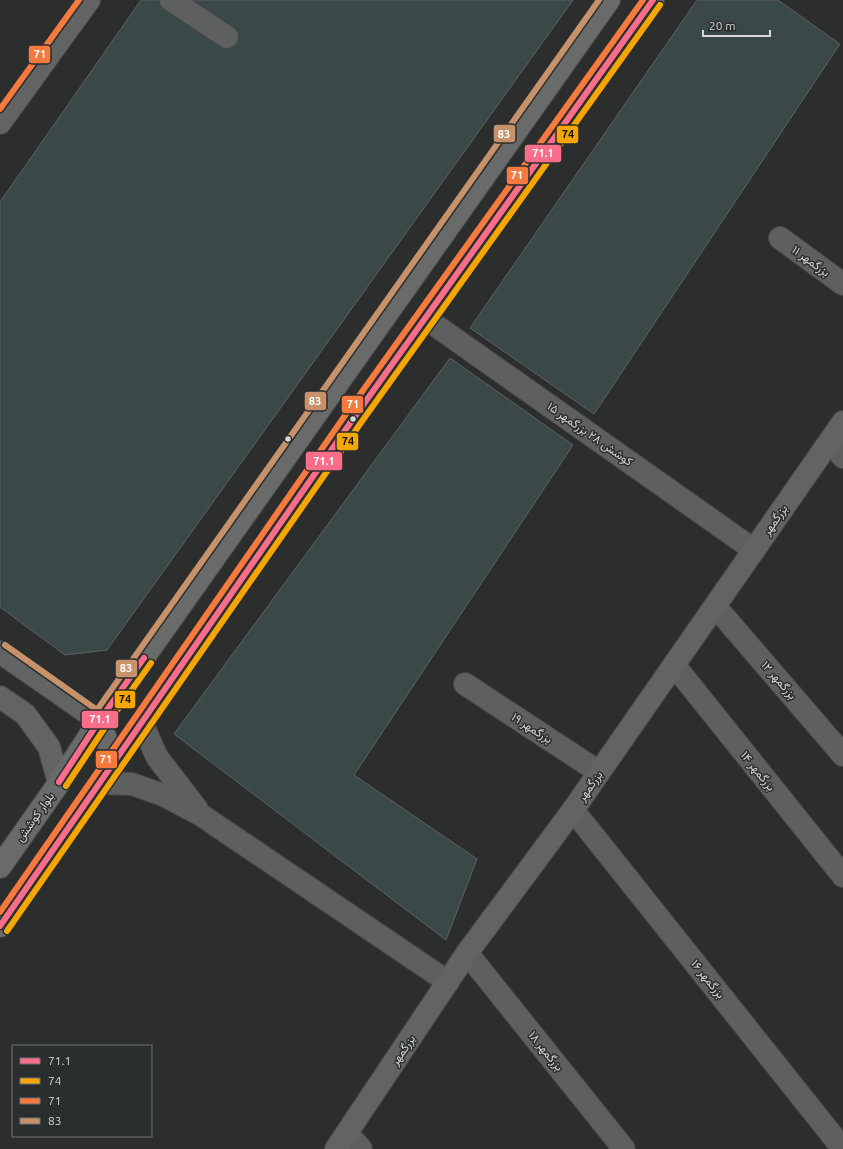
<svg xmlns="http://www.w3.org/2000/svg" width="843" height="1149" font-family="Ubuntu,Vazirmatn,sans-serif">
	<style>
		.building { fill: #3a4947; stroke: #5f6160 }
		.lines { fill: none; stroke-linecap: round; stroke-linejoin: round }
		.street-casing { stroke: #474848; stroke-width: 24 }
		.secondary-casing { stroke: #474848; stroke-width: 24 }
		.primary-casing { stroke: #474848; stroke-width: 24 }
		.street { stroke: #5e5f5f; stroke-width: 22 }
		.secondary { stroke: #626363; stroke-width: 22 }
		.primary { stroke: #696a6a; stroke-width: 22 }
		.bus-1-casing { stroke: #2b2e2e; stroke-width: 9 }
		.bus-2-casing { stroke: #2b2e2e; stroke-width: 9 }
		.bus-3-casing { stroke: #2b2e2e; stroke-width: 9 }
		.bus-4-casing { stroke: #2b2e2e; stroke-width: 9 }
		.bus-1 { stroke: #fb6d88; stroke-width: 6 }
		.bus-2 { stroke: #f7a600; stroke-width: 6 }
		.bus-3 { stroke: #f6793e; stroke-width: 6 }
		.bus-4 { stroke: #c7916a; stroke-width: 6 }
		.bus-dot { fill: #d6d8d7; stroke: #2b2e2e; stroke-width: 1.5 }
		.labels { text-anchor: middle; stroke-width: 3; stroke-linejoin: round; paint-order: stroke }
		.street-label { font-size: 12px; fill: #d6d8d7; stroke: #2b2e2e }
		.line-badge { stroke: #2b2e2e; stroke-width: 1.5 }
		.badge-label { font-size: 11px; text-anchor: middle; font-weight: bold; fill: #fff }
		.pale-badge-label { font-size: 11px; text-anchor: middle; font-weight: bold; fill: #111 }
	</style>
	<rect width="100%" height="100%" fill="#2c2d2d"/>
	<path class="building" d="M141 0H573L107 650 65 655 0 607V202Z
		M697 0H778L840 44 594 414 470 328Z
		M450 358 573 445 354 775 477 859 446 940 174 734Z"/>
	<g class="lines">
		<g class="street-casing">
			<path id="street" d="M171 0 227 37
				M780 238 843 284
				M425 318 754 550
				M830 441 843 457
				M715 606 843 755
				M674 665 843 876
				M465 684 599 772
				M142 723 157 757 197 809
				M101 783 132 784 163 795 201 815 448 982
				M573 810 843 1149
				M467 953 624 1149
				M347 1133 361 1149"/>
		</g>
		<g class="secondary-casing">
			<path id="secondary" d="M0 123 89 0
				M0 652 99 721
				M0 697 25 714 49 747 59 783
				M336 1149 467 953 573 810 843 422"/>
		</g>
		<g class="primary-casing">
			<path id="primary" d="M99 721 115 762
				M0 867 59 783 99 721 609 0
				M0 926 353 419 653 0"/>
		</g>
		<use href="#street" class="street"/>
		<use href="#secondary" class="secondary"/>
		<use href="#primary" class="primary"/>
		<g class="bus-1-casing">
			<path id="bus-1" d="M59 782 99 721 144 658
				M0 926 353 419 653 0"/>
		</g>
		<g class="bus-2-casing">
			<path id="bus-2" d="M66 786 106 726 151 663
				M7 931 360 424 660 5"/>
		</g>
		<g class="bus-3-casing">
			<path id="bus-3" d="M0 109 79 0
				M0 912 346 414 643 0"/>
		</g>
		<g class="bus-4-casing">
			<path id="bus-4" d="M5 645 97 710 599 0"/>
		</g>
		<use href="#bus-1" class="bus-1"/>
		<use href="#bus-2" class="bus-2"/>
		<use href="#bus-3" class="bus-3"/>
		<use href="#bus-4" class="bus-4"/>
	</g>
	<g class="bus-dot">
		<circle cx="353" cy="419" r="3.5"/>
		<circle cx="288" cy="439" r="3.5"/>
	</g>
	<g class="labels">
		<g class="street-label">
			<text transform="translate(811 261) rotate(36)" y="4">بزرگمهر ۱۱</text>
			<text transform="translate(590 434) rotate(35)" y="4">کوشش ۲۸ بزرگمهر ۱۵</text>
			<text transform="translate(775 520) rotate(-55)" y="4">بزرگمهر</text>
			<text transform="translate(779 680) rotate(49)" y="4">بزرگمهر ۱۲</text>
			<text transform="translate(532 728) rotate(33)" y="4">بزرگمهر ۱۹</text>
			<text transform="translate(758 771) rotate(51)" y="4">بزرگمهر ۱۴</text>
			<text transform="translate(590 786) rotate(-55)" y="4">بزرگمهر</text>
			<text transform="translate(35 817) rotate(-55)" y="4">بلوار کوشش</text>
			<text transform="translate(708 979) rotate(51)" y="4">بزرگمهر ۱۶</text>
			<text transform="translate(403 1050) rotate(-56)" y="4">بزرگمهر</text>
			<text transform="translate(546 1051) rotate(51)" y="4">بزرگمهر ۱۸</text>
		</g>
	</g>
	<g class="line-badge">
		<rect x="28" y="45" width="23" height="19" rx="4" fill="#f6793e"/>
		<rect x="493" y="124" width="23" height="19" rx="4" fill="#c7916a"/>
		<rect x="556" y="125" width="23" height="19" rx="4" fill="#f7a600"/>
		<rect x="524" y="144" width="38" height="19" rx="4" fill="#fb6d88"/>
		<rect x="506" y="166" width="23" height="19" rx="4" fill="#f6793e"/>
		<rect x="304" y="391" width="23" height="20" rx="4" fill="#c7916a"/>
		<rect x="341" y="395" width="23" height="19" rx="4" fill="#f6793e"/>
		<rect x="336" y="432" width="23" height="19" rx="4" fill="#f7a600"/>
		<rect x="305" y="451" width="38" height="20" rx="4" fill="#fb6d88"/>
		<rect x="115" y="659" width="23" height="19" rx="4" fill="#c7916a"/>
		<rect x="114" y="690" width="22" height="19" rx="4" fill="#f7a600"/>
		<rect x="81" y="710" width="38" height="19" rx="4" fill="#fb6d88"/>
		<rect x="95" y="750" width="23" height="19" rx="4" fill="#f6793e"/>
	</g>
	<g class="badge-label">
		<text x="40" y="58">71</text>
		<text x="504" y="138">83</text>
		<text x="543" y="157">71.1</text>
		<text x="517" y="179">71</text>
		<text x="315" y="405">83</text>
		<text x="353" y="408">71</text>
		<text x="324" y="465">71.1</text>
		<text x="126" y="672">83</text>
		<text x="100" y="723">71.1</text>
		<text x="106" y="763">71</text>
	</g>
	<g class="pale-badge-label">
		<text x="568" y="138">74</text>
		<text x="348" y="445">74</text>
		<text x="125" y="703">74</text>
	</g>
	<rect x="12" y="1045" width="140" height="92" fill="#2b2e2e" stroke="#6f7272"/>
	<rect x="20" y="1058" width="20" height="6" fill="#fb6d88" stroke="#6f7272"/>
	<text x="48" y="1065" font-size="12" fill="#d6d8d7">71.1</text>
	<rect x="20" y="1078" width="20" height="6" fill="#f7a600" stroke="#6f7272"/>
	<text x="48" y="1085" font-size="12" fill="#d6d8d7">74</text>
	<rect x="20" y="1098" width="20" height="6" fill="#f6793e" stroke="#6f7272"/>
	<text x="48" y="1105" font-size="12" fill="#d6d8d7">71</text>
	<rect x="20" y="1118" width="20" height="6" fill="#c7916a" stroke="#6f7272"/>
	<text x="48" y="1125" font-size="12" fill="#d6d8d7">83</text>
	<path d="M703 30v6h67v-6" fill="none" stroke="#d6d8d7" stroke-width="2"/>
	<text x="709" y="30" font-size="12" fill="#d6d8d7" stroke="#2b2e2e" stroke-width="3" paint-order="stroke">20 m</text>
</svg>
